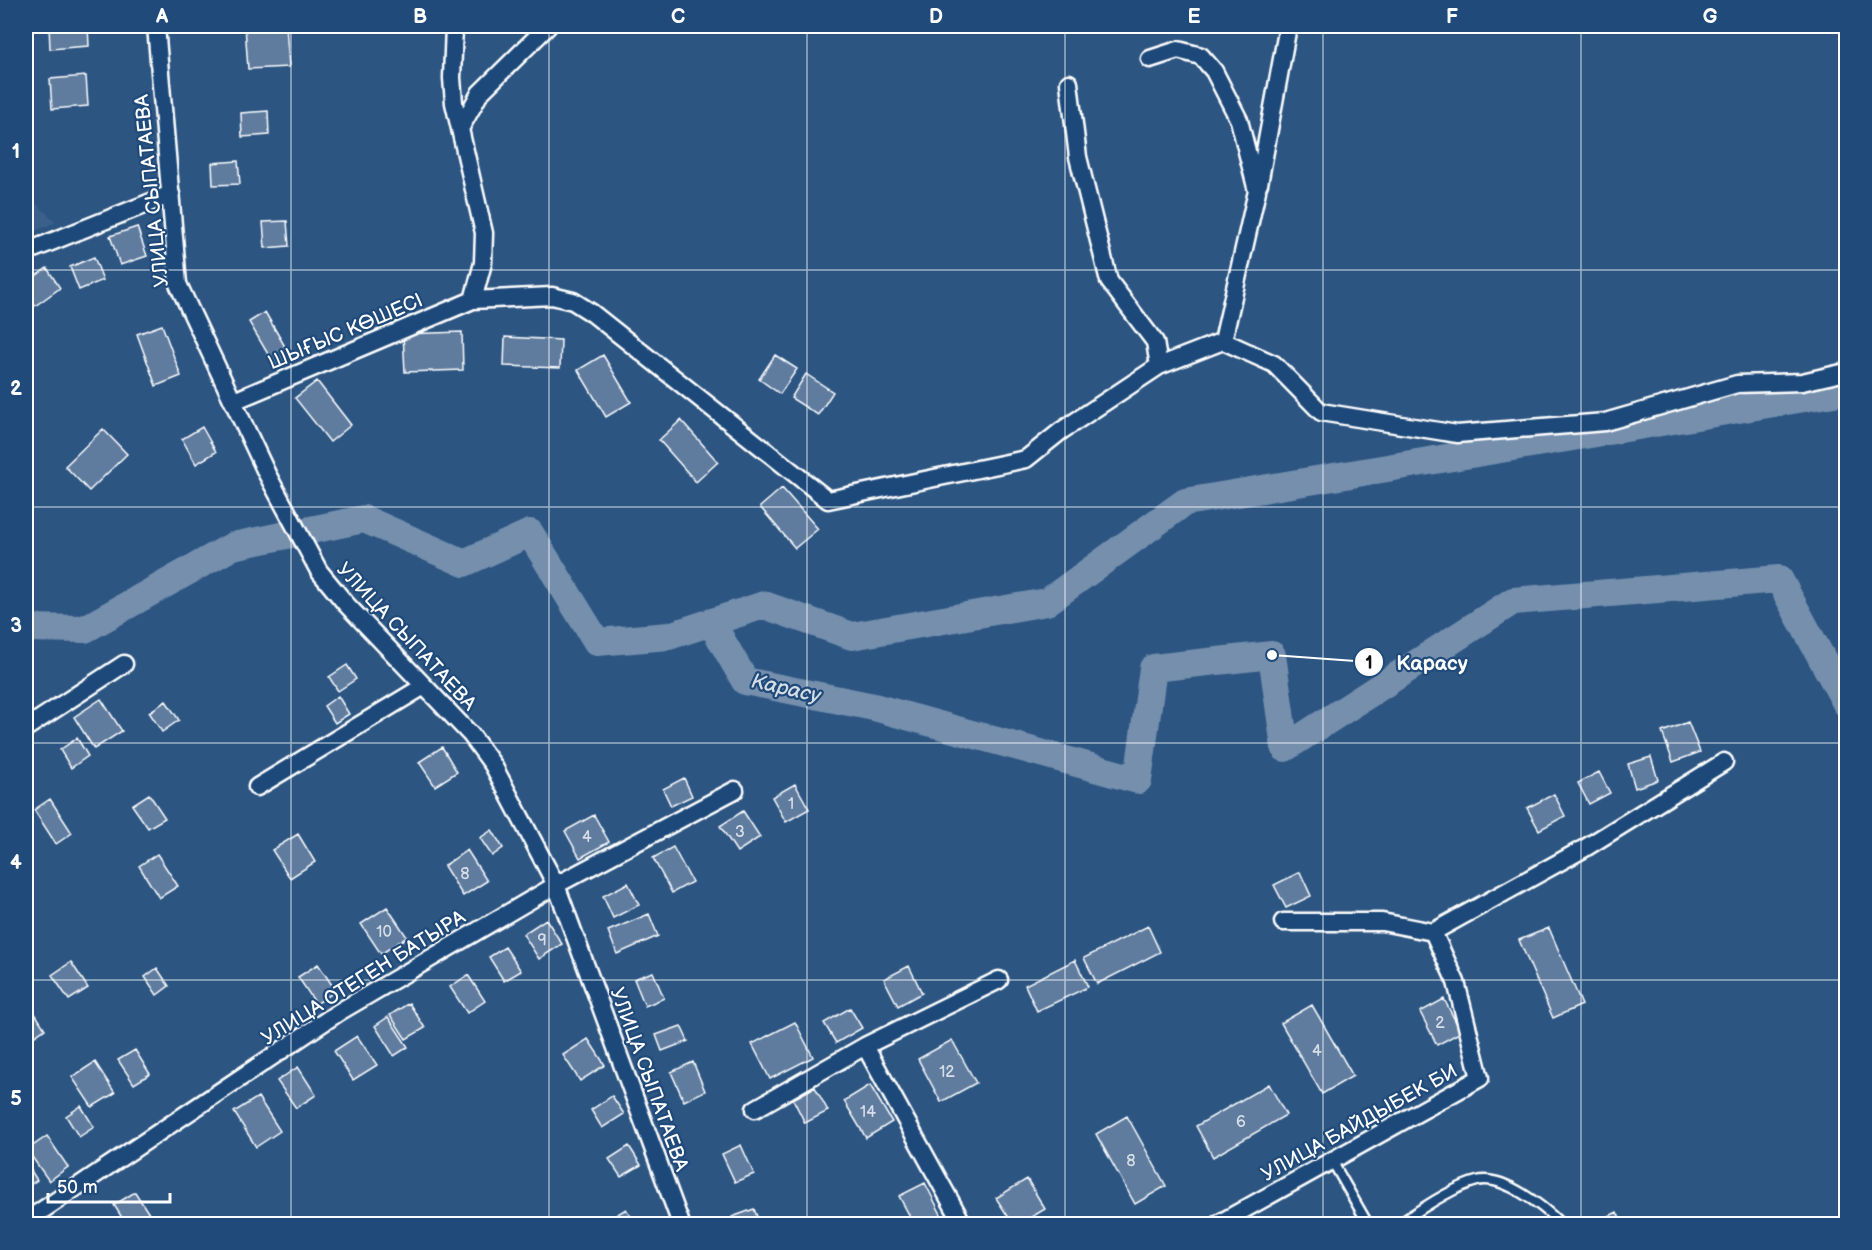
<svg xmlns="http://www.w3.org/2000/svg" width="1872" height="1250" font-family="'Balsamiq Sans',sans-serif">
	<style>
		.built { fill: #3b618b }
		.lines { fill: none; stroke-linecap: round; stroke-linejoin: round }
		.river { stroke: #748fad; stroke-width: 28 }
		.building { fill: #5e7c9f; stroke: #fff; stroke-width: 1.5 }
		.service-casing { stroke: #fff; stroke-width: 13 }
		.minor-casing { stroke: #fff; stroke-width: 21 }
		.service { stroke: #1f4a7a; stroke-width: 8 }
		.minor { stroke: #1f4a7a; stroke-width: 16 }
		.grid { fill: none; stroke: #fff; stroke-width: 1.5; stroke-opacity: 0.55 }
		.labels { text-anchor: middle; stroke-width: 4.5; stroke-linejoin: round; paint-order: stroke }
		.number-label { font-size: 16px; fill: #d7dee7 }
		.street-label { font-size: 20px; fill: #fff; stroke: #1f4a7a }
		.water-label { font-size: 21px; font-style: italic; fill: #d5dde6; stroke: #1f4a7a }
		.leader { fill: none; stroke: #fff; stroke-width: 2 }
		.callout-dot { fill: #fff; stroke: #1f4a7a; stroke-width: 2 }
		.mark-label { font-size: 18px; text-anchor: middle; font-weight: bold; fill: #111 }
		.callout-label { font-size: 21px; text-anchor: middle; font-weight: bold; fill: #fff; stroke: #1f4a7a; stroke-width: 4.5; stroke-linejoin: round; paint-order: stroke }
		.neatline { fill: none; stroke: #fff; stroke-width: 2 }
		.grid-label { font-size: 20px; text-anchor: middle; font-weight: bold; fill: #fff }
	</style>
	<rect width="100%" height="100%" fill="#2c5582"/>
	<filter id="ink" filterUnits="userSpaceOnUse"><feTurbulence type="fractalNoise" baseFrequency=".0167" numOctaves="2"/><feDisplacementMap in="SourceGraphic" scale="12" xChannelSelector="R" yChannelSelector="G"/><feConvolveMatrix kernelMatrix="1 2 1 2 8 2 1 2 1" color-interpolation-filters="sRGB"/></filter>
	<g filter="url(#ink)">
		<path class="built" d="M26 194 56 222 26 235Z"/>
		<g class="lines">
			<path class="river" d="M711 622 745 681 874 707 1138 780 1153 668 1272 655 1285 748 1513 601 1779 579 1846 703
				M26 628 85 629 233 546 364 519 464 563 530 533 597 642 669 636 764 605 852 636 1047 602 1185 502 1846 391"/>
		</g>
		<path class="building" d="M49 26H88L89 46 50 49Z
			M245 26H286L289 67 248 69Z
			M86 76 88 106 52 109 50 79Z
			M268 111 269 135 242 137 241 113Z
			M238 161 240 184 213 185 212 163Z
			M26 203 34 211 26 220Z
			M287 221 289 246 265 248 263 222Z
			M137 227 147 256 120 265 110 236Z
			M94 257 103 280 79 290 70 267Z
			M47 268 60 288 35 306 26 292V283Z
			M265 312 291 357 275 366 249 322Z
			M162 325 181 376 156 386 137 334Z
			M462 332 463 370 405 372 403 334Z
			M505 337 561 340 560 368 504 366Z
			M603 355 631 402 606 417 578 370Z
			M775 355 797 369 780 394 759 379Z
			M806 374 833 392 818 415 791 398Z
			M317 381 351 425 330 442 295 398Z
			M681 420 718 462 696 482 659 440Z
			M202 427 216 452 196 464 182 439Z
			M103 429 127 454 89 491 65 466Z
			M782 488 818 529 795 548 760 507Z
			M347 665 356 679 338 691 329 677Z
			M338 696 349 714 335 723 324 706Z
			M101 699 122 731 94 749 74 717Z
			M166 701 179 720 162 732 149 712Z
			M1688 722 1700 752 1673 762 1662 732Z
			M77 738 88 756 71 768 60 750Z
			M442 747 457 772 435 786 419 762Z
			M1651 757 1658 780 1635 788 1628 764Z
			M1599 772 1610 793 1589 804 1578 783Z
			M684 778 692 796 671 806 663 789Z
			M795 784 809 809 786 822 772 797Z
			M149 794 165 818 148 828 132 805Z
			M1554 794 1565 816 1539 830 1527 808Z
			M50 799 72 833 56 844 34 810Z
			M743 811 760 837 737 852 720 826Z
			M594 815 609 842 580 858 565 831Z
			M492 830 503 848 492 856 480 838Z
			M298 834 315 862 290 878 272 850Z
			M673 847 692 882 672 893 653 858Z
			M467 850 487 881 463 896 444 866Z
			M157 854 178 886 159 898 139 866Z
			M1300 872 1311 896 1286 908 1274 885Z
			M628 883 639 905 613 918 603 896Z
			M387 907 407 937 381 954 361 924Z
			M649 914 658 936 617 954 608 931Z
			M546 919 562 944 539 959 523 934Z
			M1148 926 1160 952 1097 984 1084 958Z
			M1549 928 1582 1005 1553 1018 1519 940Z
			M505 947 521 971 504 981 489 957Z
			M1075 960 1088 987 1037 1011 1025 985Z
			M71 962 88 988 69 1000 52 975Z
			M318 964 336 991 316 1004 298 977Z
			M909 966 922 993 898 1006 884 979Z
			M157 968 169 986 157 995 145 977Z
			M653 972 664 998 645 1006 634 979Z
			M468 975 485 1001 467 1013 450 987Z
			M1444 999 1461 1032 1437 1045 1420 1012Z
			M27 1001 45 1029 26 1042V1002Z
			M409 1003 425 1028 406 1039 390 1015Z
			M1312 1005 1353 1076 1322 1094 1281 1023Z
			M850 1008 862 1028 836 1043 824 1023Z
			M388 1017 408 1047 394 1056 375 1026Z
			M795 1022 813 1057 770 1079 752 1044Z
			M681 1026 688 1041 662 1051 656 1035Z
			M357 1036 377 1065 353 1080 334 1051Z
			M588 1039 605 1065 580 1081 563 1055Z
			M952 1040 976 1083 941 1102 918 1059Z
			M135 1050 150 1074 134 1084 118 1060Z
			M95 1062 115 1093 92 1107 72 1077Z
			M693 1062 705 1091 684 1101 671 1072Z
			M298 1067 316 1095 296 1108 277 1081Z
			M1269 1084 1286 1115 1213 1157 1196 1126Z
			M870 1085 892 1122 866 1138 844 1101Z
			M815 1087 828 1111 805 1123 793 1099Z
			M612 1096 624 1114 602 1128 591 1110Z
			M258 1097 280 1131 256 1147 234 1112Z
			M81 1106 94 1127 79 1137 66 1116Z
			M1127 1116 1166 1186 1135 1204 1096 1134Z
			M47 1136 68 1167 49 1181 27 1150Z
			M741 1145 754 1174 735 1182 722 1154Z
			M629 1146 641 1165 621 1177 609 1159Z
			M26 1163 37 1180 26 1188Z
			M1027 1179 1045 1209 1020 1224H1013L996 1198Z
			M925 1183 946 1224H914L899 1196Z
			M135 1192 151 1217 140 1224H126L114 1205Z
			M626 1209 636 1224H601Z
			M754 1209 760 1224H734L732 1217Z
			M1617 1212 1623 1224H1593Z"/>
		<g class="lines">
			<g class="service-casing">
				<path id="service" d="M1332 1161 1368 1224
					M1399 1224C1419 1210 1453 1187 1477 1181 1503 1174 1544 1207 1561 1224"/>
			</g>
			<g class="minor-casing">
				<path id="minor" d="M156 26 178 284 267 474 319 571 346 604 471 735 493 765 556 885 681 1224
					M454 26 452 78 454 103 484 233 483 263 473 300
					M1150 59 1178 50 1201 56 1214 71 1239 120 1257 191 1223 341
					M1069 83 1078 157 1109 281 1155 342 1159 366
					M461 127 480 93 548 26
					M1259 184 1288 26
					M26 252 171 194
					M234 401 473 300 552 296 573 301 592 313 828 500 1026 459 1061 431 1159 366 1223 341 1274 364 1321 412 1457 434 1605 422 1737 384 1802 382 1846 372
					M26 728 124 664
					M257 787 424 686
					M1283 922H1382L1433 932 1585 848 1724 762
					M865 1046 963 1224
					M755 1109 865 1046 999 980
					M26 1221 339 1012 556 885 735 790
					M1218 1224 1480 1078 1456 982 1433 932"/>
			</g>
			<use href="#service" class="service"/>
			<use href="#minor" class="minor"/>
		</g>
	</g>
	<path class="grid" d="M291 26V1224M549 26V1224M807 26V1224M1065 26V1224M1323 26V1224M1581 26V1224M26 270H1846M26 507H1846M26 743H1846M26 980H1846"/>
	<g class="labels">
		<g class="number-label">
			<text x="791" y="809">1</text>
			<text x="740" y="837">3</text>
			<text x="587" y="842">4</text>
			<text x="465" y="879">8</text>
			<text x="384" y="937">10</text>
			<text x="542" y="945">9</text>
			<text x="1440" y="1028">2</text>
			<text x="1317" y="1056">4</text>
			<text x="947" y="1077">12</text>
			<text x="868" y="1117">14</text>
			<text x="1241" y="1127">6</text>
			<text x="1131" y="1166">8</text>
		</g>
		<g class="street-label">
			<text transform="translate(151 191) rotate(-96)" y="7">УЛИЦА СЫПАТАЕВА</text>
			<text transform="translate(345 331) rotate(-23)" y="7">ШЫҒЫС КӨШЕСІ</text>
			<text transform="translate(407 636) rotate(47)" y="7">УЛИЦА СЫПАТАЕВА</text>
			<text transform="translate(363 977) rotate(-32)" y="7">УЛИЦА ОТЕГЕН БАТЫРА</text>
			<text transform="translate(650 1079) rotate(70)" y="7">УЛИЦА СЫПАТАЕВА</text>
			<text transform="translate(1359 1122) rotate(-29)" y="7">УЛИЦА БАЙДЫБЕК БИ</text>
		</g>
		<g class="water-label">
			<text transform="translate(786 688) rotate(13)" y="7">Карасу</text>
		</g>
	</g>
	<path class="leader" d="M1272 655L1369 662"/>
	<g class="callout-dot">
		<circle cx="1272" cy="655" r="6"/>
		<circle cx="1369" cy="662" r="15"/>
	</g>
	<g class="mark-label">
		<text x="1369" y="669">1</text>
	</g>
	<g class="callout-label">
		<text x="1432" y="670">Карасу</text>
	</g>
	<rect width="1872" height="1250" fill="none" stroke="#1f4a7a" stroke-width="66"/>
	<path d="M48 1193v9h122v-9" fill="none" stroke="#ffffff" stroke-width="3"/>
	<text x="57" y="1193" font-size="18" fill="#ffffff" stroke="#1f4a7a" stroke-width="4.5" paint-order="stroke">50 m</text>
	<rect x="33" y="33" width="1806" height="1184" class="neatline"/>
	<g class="grid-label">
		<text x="162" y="23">A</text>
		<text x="420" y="23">B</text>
		<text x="678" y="23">C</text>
		<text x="936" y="23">D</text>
		<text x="1194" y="23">E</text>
		<text x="1452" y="23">F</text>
		<text x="1710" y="23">G</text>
		<text x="16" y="158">1</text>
		<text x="16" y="395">2</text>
		<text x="16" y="632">3</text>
		<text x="16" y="869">4</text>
		<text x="16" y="1105">5</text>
	</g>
</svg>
